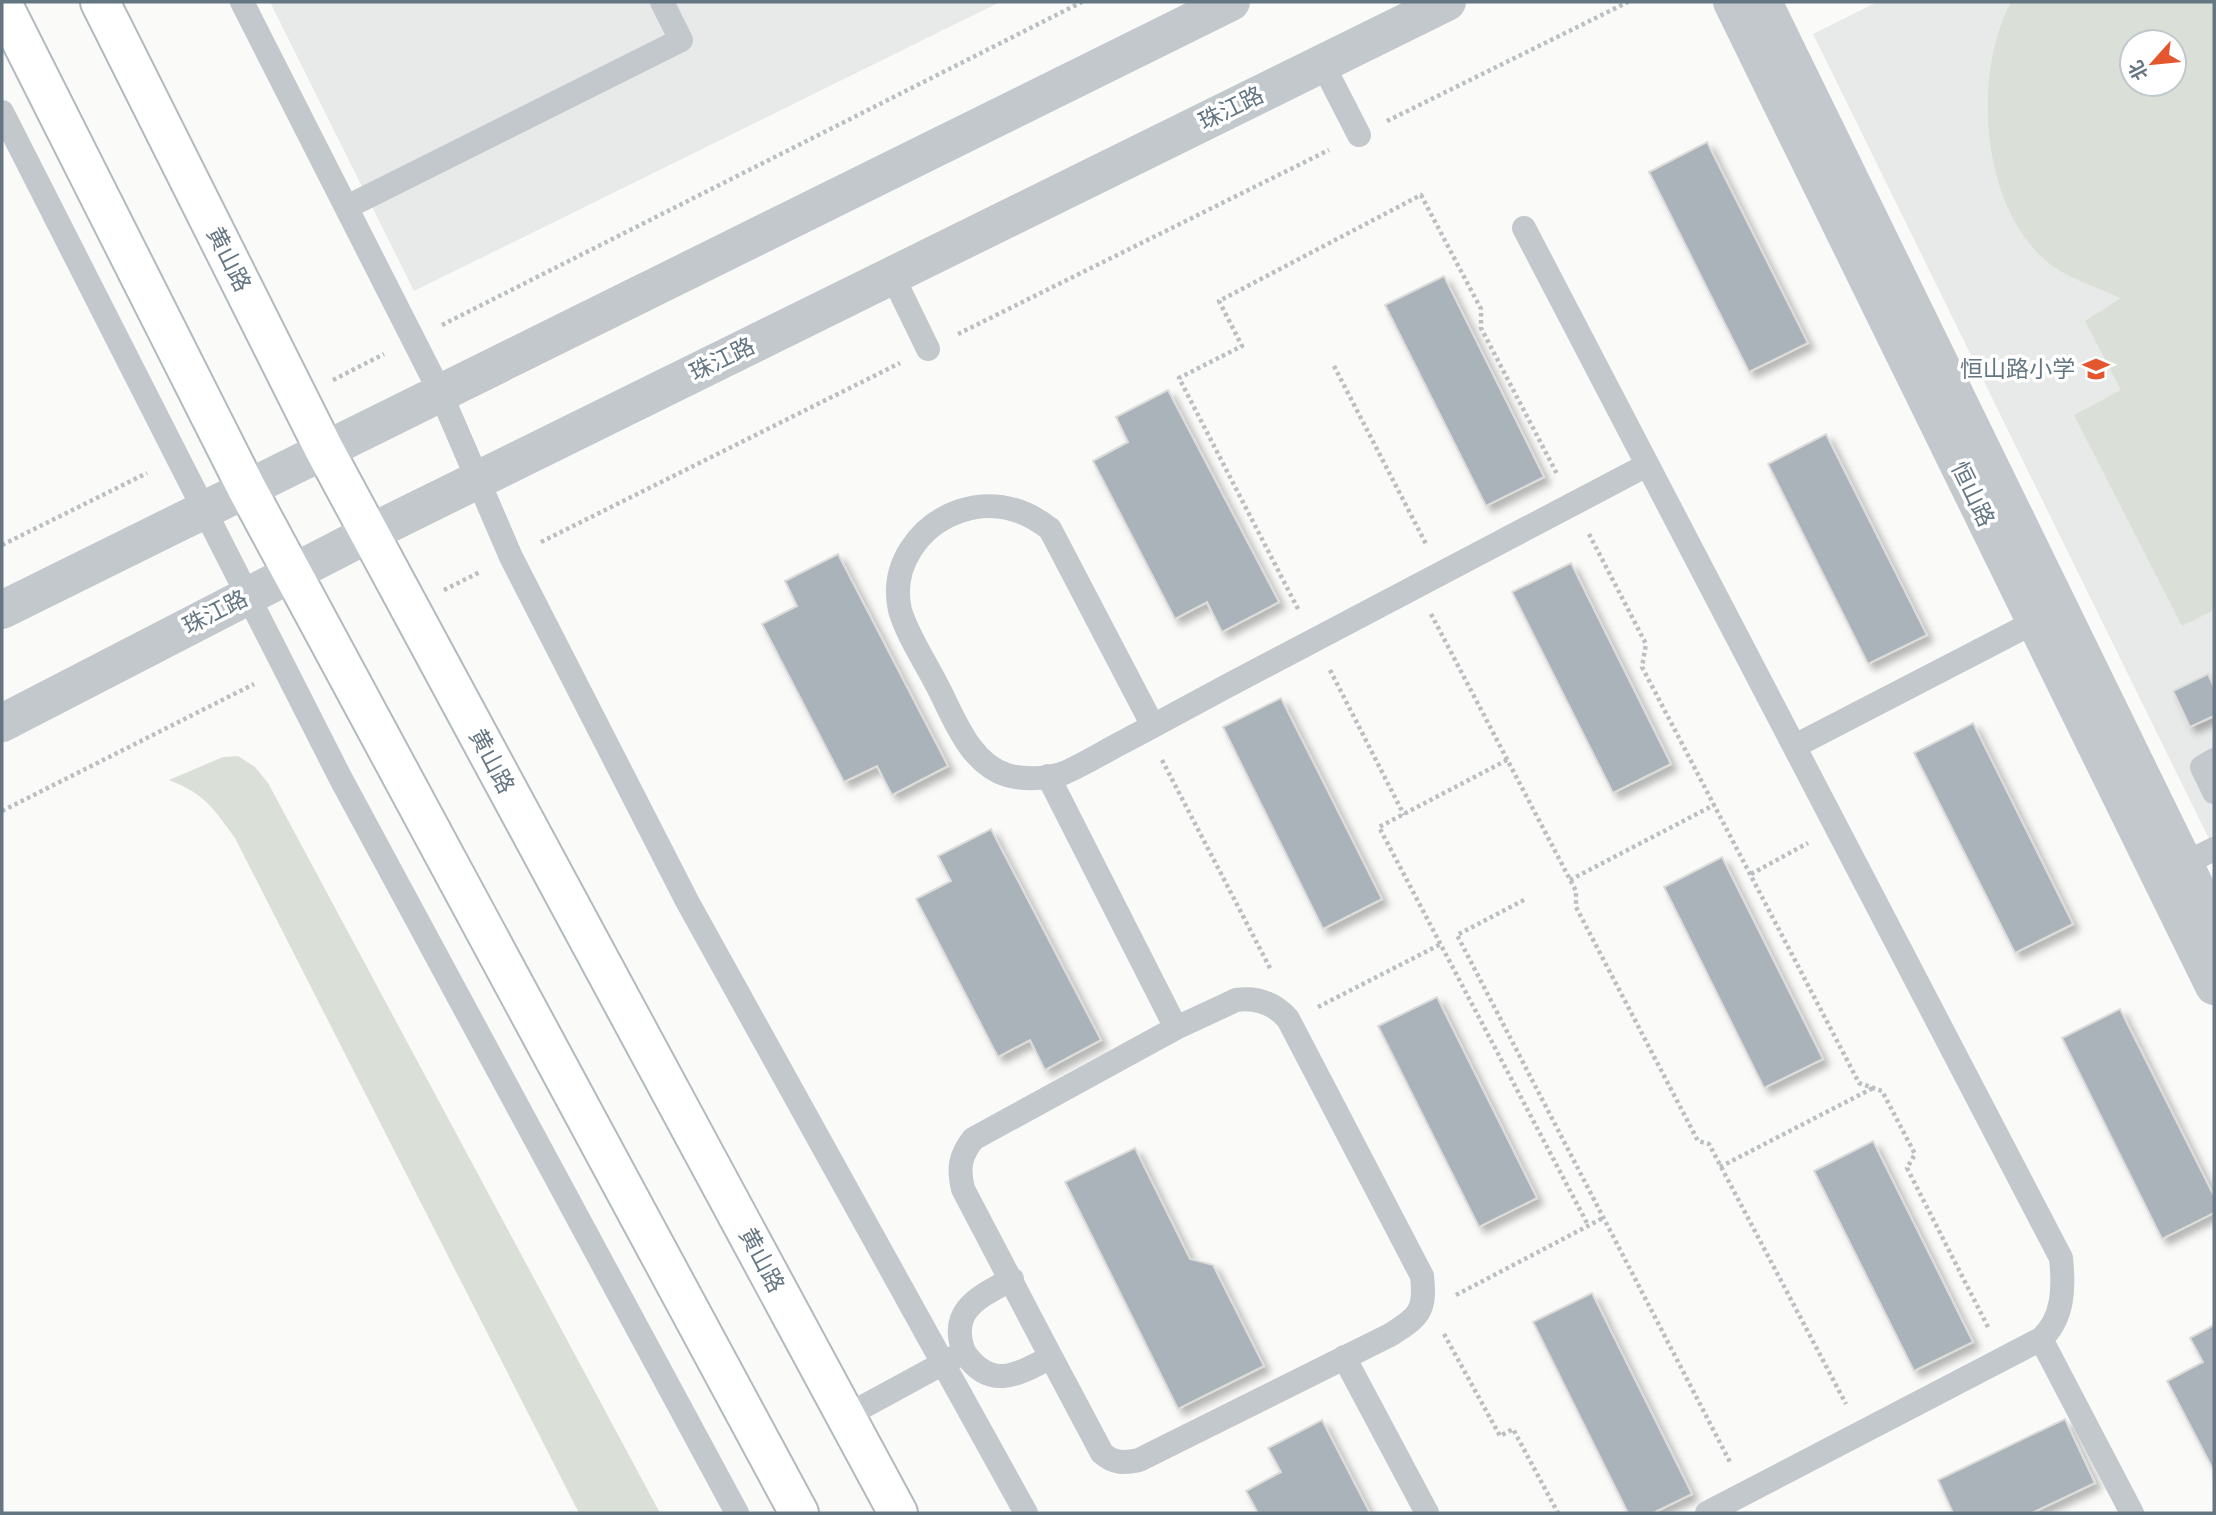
<svg xmlns="http://www.w3.org/2000/svg" width="2216" height="1515" font-family="'Varela Round','Noto Sans SC',sans-serif">
	<style>
		.built { fill: #e8e9e9; fill-rule: evenodd }
		.green { fill: #dadfd7; fill-rule: evenodd }
		.building { fill: #aab3b9; stroke: #dcdcda; stroke-width: 2; filter: url(#shadow) }
		.lines { fill: none; stroke-linecap: round; stroke-linejoin: round }
		.secondary-casing { stroke: #b3babf; stroke-width: 42 }
		.path { stroke: #bbbfc2; stroke-width: 4.5; stroke-dasharray: 3.5 3.5; stroke-linecap: butt }
		.service { stroke: #c3c8cc; stroke-width: 24 }
		.tertiary { stroke: #c3c8cc; stroke-width: 38 }
		.secondary { stroke: #fff; stroke-width: 38 }
		.labels { text-anchor: middle; stroke-width: 7; stroke-linejoin: round; paint-order: stroke }
		.street-label { font-size: 23px; fill: #657683; stroke: #fff }
		.poi-label { font-size: 23px; fill: #657683; stroke: #fff; text-anchor: end }
	</style>
	<defs>
		<filter id="shadow"><feDropShadow dx="6" dy="6" stdDeviation="3.5" flood-color="#0004"/></filter>
	</defs>
	<rect width="100%" height="100%" fill="#fafaf8"/>
	<path class="built" d="M270 2H1000L414 291Z
		M1877 2H2214V849L1813 34ZM2132 42H2174V84H2132Z"/>
	<path class="green" d="M2011 2H2214V610L2182 626 2074 415 2121 390 2085 321 2121 298C2097 287 2063 277 2044 259 1980 201 1973 74 2011 2ZM2132 42H2174V84H2132Z
		M238 756 255 767 268 783 660 1513H579L235 838C213 808 205 794 169 780L223 757Z"/>
	<path class="building" d="M1707 142 1808 343 1749 372 1649 172Z
		M1444 276 1544 477 1486 506 1385 305Z
		M1168 390 1279 602 1222 632 1207 602 1175 619 1093 461 1128 442 1116 417Z
		M1826 434 1927 635 1868 664 1768 464Z
		M838 554 948 766 892 795 877 766 844 782 762 624 797 606 785 581Z
		M1571 563 1671 764 1613 793 1512 592Z
		M2208 674 2214 687V716L2190 727 2173 691Z
		M1281 698 1382 899 1323 929 1223 727Z
		M1973 723 2073 924 2015 953 1914 753Z
		M991 829 1101 1040 1045 1070 1030 1040 998 1057 916 899 951 881 938 856Z
		M1722 857 1823 1059 1764 1088 1664 887Z
		M1437 997 1537 1198 1479 1227 1378 1026Z
		M2120 1009 2214 1196V1213L2162 1239 2062 1038Z
		M1873 1141 1973 1342 1914 1371 1814 1171Z
		M1135 1148 1190 1259 1213 1265 1264 1366 1178 1409 1065 1182Z
		M1592 1293 1692 1494 1653 1513H1628L1533 1322Z
		M2214 1325V1471L2167 1381 2203 1362 2190 1338Z
		M2065 1419 2095 1483 2032 1513H1953L1938 1480Z
		M1322 1420 1370 1513H1258L1246 1491 1281 1472 1268 1448Z"/>
	<g class="lines">
		<g class="secondary-casing">
			<path id="secondary" d="M100 2 324 449 898 1513
				M2 3 247 489 799 1513"/>
		</g>
		<path class="path" d="M1387 121 1628 2
			M442 325 1082 2
			M958 334 1329 150
			M1334 366 1426 544
			M333 380 384 354
			M1589 534 1646 644 1642 667 1859 1083 1882 1091 1915 1154 1907 1168 1989 1329
			M541 542 900 363
			M2 545 147 473
			M444 590 480 572
			M1298 609 1179 378 1242 346 1219 301 1421 195 1481 309V328L1557 474
			M1431 614 1576 891V907L1698 1141 1709 1144 1846 1404
			M1330 670 1404 815
			M1162 760 1271 970
			M1507 760 1379 827 1588 1225
			M2 811 254 684
			M1751 874 1808 843
			M1570 880 1714 805
			M1524 900 1457 935 1731 1464
			M1318 1007 1441 944
			M1720 1167 1873 1088
			M1456 1295 1603 1218
			M1444 1334 1500 1436 1513 1429 1558 1513"/>
		<path class="service" d="M242 2 440 392 511 557 687 901 1026 1513
			M1322 63 1359 135
			M2 112 341 779 737 1513
			M347 207 681 40 662 2
			M1524 228 2061 1258C2064 1287 2064 1318 2041 1339L1707 1513
			M892 275 928 349
			M1153 726 1050 529C1023 508 994 500 960 511 919 525 890 566 900 610 906 633 927 665 938 687 954 718 970 764 1007 775 1024 780 1048 779 1064 773 1085 764 1105 751 1125 741 1172 716 1219 690 1267 665 1393 598 1520 532 1647 465
			M1795 746 2046 616
			M2214 760 2202 767 2214 792
			M1048 776 1176 1028
			M2173 869 2214 849
			M2041 1339 2132 1513
			M964 1352C948 1310 979 1297 1012 1279
			M1344 1357 1427 1513
			M846 1416 964 1352C990 1391 1017 1375 1051 1357L963 1189C958 1168 960 1156 973 1139L1176 1028 1236 1000C1257 997 1274 1003 1288 1019L1422 1276C1426 1311 1419 1317 1390 1335L1139 1460C1125 1463 1114 1464 1102 1453L1051 1357"/>
		<path class="tertiary" d="M1732 2 2214 986
			M1763 2 2214 925
			M2 610 1231 2
			M2 723 370 533 1447 2"/>
		<use href="#secondary" class="secondary"/>
	</g>
	<defs>
		<g id="school-bare" transform="scale(2.1)"><path d="M0-5L7-2L0 1L-7-2ZM-4 1L0 2.5L4 1V4Q0 6-4 4Z" fill="#e4572e" stroke="#fff" stroke-width="2.5" paint-order="stroke"/></g>
	</defs>
	<g fill-rule="evenodd">
		<use href="#school-bare" x="2096" y="369"/>
	</g>
	<g class="labels">
		<g class="street-label">
			<text transform="translate(1231 108) rotate(-26)" y="8">珠江路</text>
			<text transform="translate(229 259) rotate(63)" y="8">黄山路</text>
			<text transform="translate(722 359) rotate(-26)" y="8">珠江路</text>
			<text transform="translate(1973 494) rotate(64)" y="8">恒山路</text>
			<text transform="translate(215 612) rotate(-27)" y="8">珠江路</text>
			<text transform="translate(492 761) rotate(62)" y="8">黄山路</text>
			<text transform="translate(762 1260) rotate(62)" y="8">黄山路</text>
		</g>
		<g class="poi-label">
			<text x="2075" y="377">恒山路小学</text>
		</g>
	</g>
	<rect width="2216" height="1515" fill="none" stroke="#657683" stroke-width="7"/>
	<g transform="translate(2153 63) rotate(243)"><circle r="33" fill="#ffffff" stroke="#c1c8cd" stroke-width="2"/>
	<path d="M0-5L12 26L0 18L-12 26Z" fill="#e4572e"/>
	<text y="-10" font-size="19" font-weight="bold" text-anchor="middle" fill="#657683">北</text>
	</g>
</svg>
